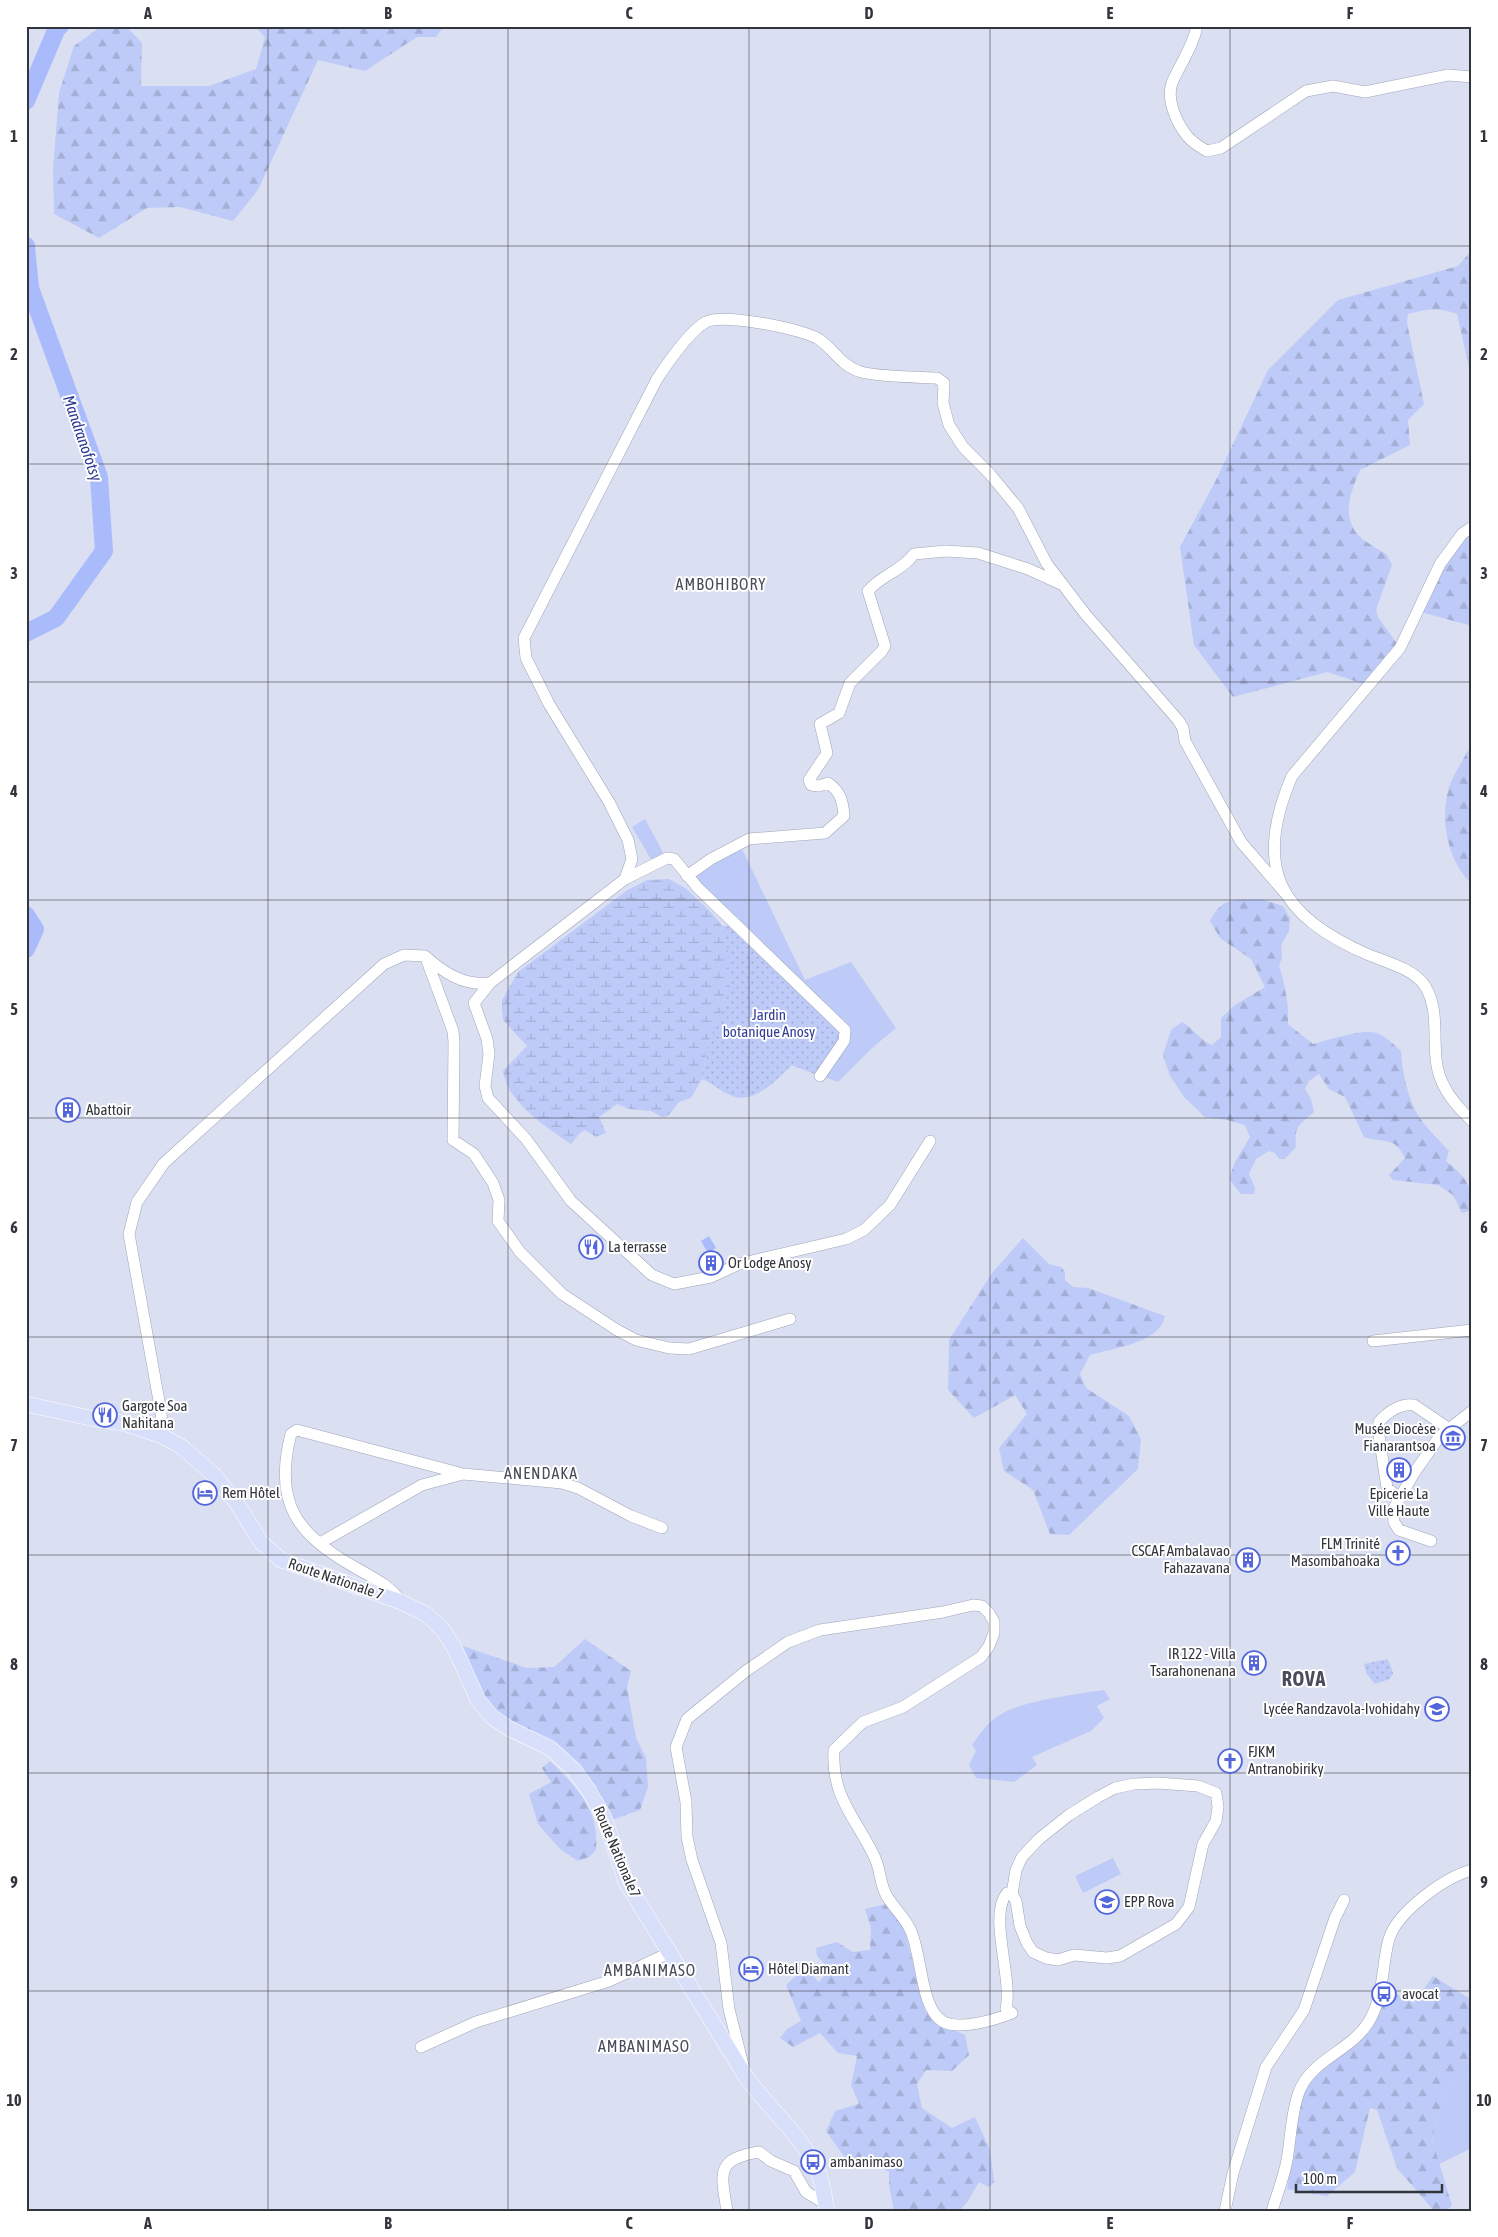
<svg xmlns="http://www.w3.org/2000/svg" width="1498" height="2237" font-family="'Asap Condensed',sans-serif">
	<style>
		.green { fill: #becbf8 }
		.forest { fill: url(#forest-firs) }
		.wetland { fill: url(#wetland-marsh) }
		.garden { fill: url(#garden-dots) }
		.water { fill: #aabbfb }
		.lines { fill: none; stroke-linecap: round; stroke-linejoin: round }
		.river { stroke: #aabbfb; stroke-width: 18 }
		.minor-casing { stroke: #9fa5b6; stroke-width: 12 }
		.major-casing { stroke: #fff; stroke-width: 16 }
		.minor { stroke: #fff; stroke-width: 11 }
		.major { stroke: #d7dffb; stroke-width: 15 }
		.grid { fill: none; stroke: #33353c; stroke-width: 1; stroke-opacity: 0.55 }
		.labels { text-anchor: middle; stroke-width: 4; stroke-linejoin: round; paint-order: stroke }
		.park-label { font-size: 15px; fill: #323d96; stroke: #fff }
		.poi-label { font-size: 15px; fill: #33353c; stroke: #fff; text-anchor: start }
		.street-label { font-size: 15px; fill: #33353c; stroke: #fff }
		.water-label { font-size: 16px; font-style: italic; fill: #2f3a93; stroke: #fff }
		.neighbourhood-label { font-size: 16px; letter-spacing: 1px; fill: #484c5b; stroke: #fff }
		.district-label { font-size: 20px; font-weight: bold; letter-spacing: 1px; fill: #484c5b; stroke: #fff }
		.neatline { fill: none; stroke: #33353c; stroke-width: 2 }
		.grid-label { font-size: 16px; text-anchor: middle; font-weight: bold; fill: #33353c }
	</style>
	<defs>
		<pattern id="forest-firs" width="22" height="20" patternUnits="userSpaceOnUse" patternTransform="scale(1.25)"><rect width="22" height="20" fill="#becbf8"/><path d="M5 1l3.5 6h-7zM16 11l3.5 6h-7z" fill="#a4afd6"/></pattern>
		<pattern id="wetland-marsh" width="20" height="14" patternUnits="userSpaceOnUse" patternTransform="scale(1.25)"><rect width="20" height="14" fill="#becbf8"/><path d="M1 5h8M5 5V1M11 12h8M15 12V8" fill="none" stroke="#a4afd6"/></pattern>
		<pattern id="garden-dots" width="8" height="8" patternUnits="userSpaceOnUse" patternTransform="scale(1.25)"><rect width="8" height="8" fill="#becbf8"/><path d="M2 2h.1M6 6h.1" fill="none" stroke="#a4afd6" stroke-width="1.8" stroke-linecap="round"/></pattern>
	</defs>
	<rect width="100%" height="100%" fill="#dadff2"/>
	<path class="green" d="M645 819 664 854 652 861 632 827Z
		M742 849 805 980 851 962 896 1028 872 1048 838 1082 792 1065C775 1081 752 1108 726 1093 717 1088 712 1083 702 1079L728 950 722 926 739 927 691 875Z
		M1104 1690 1110 1699 1097 1706 1104 1718 1091 1731 1032 1757 1037 1765 1014 1782 976 1778 969 1765 976 1750 972 1745C981 1732 990 1719 1005 1712 1029 1700 1077 1694 1104 1690Z
		M1113 1858 1121 1874 1083 1893 1075 1876Z
		M1472 2070V2148L1439 2164 1432 2139 1444 2093Z"/>
	<path class="forest" d="M102 26H126L142 43 141 86H209L256 69 265 37 255 26H444L436 37H417L365 71 318 60 258 190 233 221 180 207 147 208 99 238 54 214 53 169 59 93 74 46Z
		M1472 250V381L1457 314C1439 307 1426 309 1408 314L1407 323 1424 404 1408 420 1410 445 1360 470C1352 490 1342 511 1355 531 1359 539 1379 549 1387 555L1392 565 1376 610 1378 617 1400 648 1370 686 1327 672 1233 697 1194 645 1180 547 1215 482 1268 370 1338 300 1458 266Z
		M1472 527V626L1417 611 1440 564Z
		M1472 748V884C1448 861 1440 822 1448 791 1451 778 1461 764 1467 752Z
		M1261 899 1283 906 1290 918 1289 931 1281 945 1282 958 1279 965C1285 985 1289 1004 1288 1024L1313 1044C1328 1040 1357 1031 1371 1032 1383 1033 1393 1044 1401 1051 1402 1071 1407 1094 1416 1112 1424 1126 1438 1139 1449 1151L1446 1161C1466 1177 1472 1185 1472 1210L1462 1213 1453 1195 1438 1185 1393 1180 1389 1175 1405 1158C1394 1135 1384 1144 1364 1137L1345 1097 1329 1089 1319 1074 1309 1081 1305 1089 1311 1099 1314 1112C1299 1125 1294 1126 1296 1147L1285 1159H1279L1275 1153 1269 1151 1256 1159 1249 1174 1255 1188 1254 1194H1241L1229 1179 1235 1162 1250 1137 1245 1125 1227 1120 1205 1117 1184 1097 1170 1076 1163 1055 1171 1030 1182 1022C1193 1028 1201 1041 1212 1045L1221 1037V1018L1235 1005 1265 987 1251 959 1220 938 1210 921C1222 896 1236 900 1261 899Z
		M1023 1238 1049 1264 1061 1267 1065 1272V1280L1073 1287 1088 1288 1165 1316C1160 1343 1114 1348 1090 1355L1080 1374 1086 1388 1129 1416 1141 1439 1138 1469 1069 1535 1050 1534 1033 1490 1004 1471 999 1448 1027 1414 1015 1395 974 1418 948 1390 949 1340 992 1273Z
		M585 1639 631 1671 627 1687 636 1738 646 1758 648 1787 640 1810 609 1821 584 1776 487 1711 457 1644 527 1668 554 1667Z
		M550 1761C578 1789 599 1808 596 1850L589 1857 578 1861 560 1849 538 1824 529 1794 551 1782 542 1768Z
		M886 1904 904 1927 925 2011 937 2022 965 2035 969 2055 952 2071 926 2070 917 2084 922 2108 952 2128 975 2117 990 2150 994 2182 989 2187 979 2182 968 2201 959 2211H894L889 2185V2172L863 2156 848 2162 826 2131 835 2111 859 2104 851 2085 857 2056 838 2053 820 2033 793 2047 780 2038 787 2029 801 2021 786 1985 796 1976V1959L819 1982 830 1970 817 1956 816 1948 837 1942 853 1952 870 1950 871 1928 865 1909Z
		M1433 1976 1472 2000V2070L1444 2093 1432 2139 1452 2206 1446 2211H1434L1397 2168 1377 2110 1370 2108 1355 2172 1327 2196 1287 2189 1301 2092 1315 2074 1359 2043 1377 2019 1389 1991 1414 2003Z"/>
	<path class="wetland" d="M669 879 685 888 711 912 722 926 728 950 730 990 708 1044 702 1079 691 1098 679 1102 668 1116 662 1117 651 1111 629 1109 617 1104 599 1117 606 1133 596 1137 585 1130 580 1133 571 1144C547 1128 507 1102 503 1071L527 1046 503 1020 502 1009V1000L518 972 626 891 647 880Z"/>
	<path class="garden" d="M722 926 739 927 845 1030 820 1076 791 1065C775 1081 752 1108 726 1093 717 1088 712 1083 702 1079L708 1044 730 990 728 950Z
		M1388 1659 1393 1673 1390 1679 1375 1684 1366 1673 1364 1664Z"/>
	<path class="water" d="M709 1236 716 1248 708 1253 701 1241Z"/>
	<g class="lines">
		<path class="river" d="M26 101 57 28 60 26
			M26 246 30 288 99 477 104 551 56 618 26 633
			M26 915 35 929 26 949"/>
		<g class="minor-casing">
			<path id="minor" d="M1197 26C1193 47 1180 64 1172 83 1166 100 1177 124 1188 137 1193 143 1200 147 1207 151L1221 148 1306 91 1333 86 1365 92 1448 75 1472 77
				M1472 527 1462 534 1440 564 1400 648 1292 776C1252 869 1280 917 1369 955 1386 962 1414 969 1425 986 1443 1015 1428 1052 1442 1082 1449 1098 1460 1109 1472 1121
				M687 876 711 859 749 839 825 833 844 816C843 801 840 791 828 783L819 786 811 785 809 780 827 753 820 724 839 713 850 683 882 651 885 646 868 591C881 575 902 571 914 554L946 551 978 553 1028 569 1063 585
				M625 879 632 859 628 840 609 802 549 704 526 658 524 638 657 379C667 364 690 330 706 322 723 313 805 329 820 340 835 351 840 364 858 371 872 377 920 377 937 378L944 383 943 403 949 425 963 447 989 473 1018 508 1047 564 1086 615 1178 720 1183 728 1185 741 1241 842 1285 893
				M426 958 453 1031 454 1042 453 1140 474 1154 493 1183 499 1200 498 1221 520 1252 562 1294 617 1330 636 1340 669 1348 689 1349 790 1319
				M820 1076 844 1041 845 1030 698 888 674 859 667 858 625 879 490 983 474 1003 487 1039 489 1054 485 1086 488 1098 526 1139 571 1201 652 1275 674 1284 711 1277 739 1264 846 1239 864 1230 890 1205 930 1141
				M1373 1341 1472 1330
				M162 1436 161 1412 129 1234 137 1202 164 1163 384 964 404 955 425 956C444 973 464 986 490 983
				M1400 1498 1387 1488 1378 1429 1379 1422C1387 1412 1401 1403 1414 1405L1448 1428
				M1431 1541 1399 1530 1394 1522 1393 1510 1414 1473 1440 1436 1472 1411
				M320 1543 422 1485 463 1474 562 1483 578 1488 631 1516 662 1528
				M401 1602C390 1585 373 1578 356 1568 297 1535 273 1503 291 1434L297 1430 463 1474
				M1158 1783 1198 1786 1216 1793 1218 1807 1216 1821 1203 1844 1189 1907 1176 1924 1120 1956 1107 1958 1074 1955 1058 1960 1046 1958 1033 1952 1027 1943 1020 1926 1016 1901 1012 1894 1016 1870 1022 1857 1039 1839 1069 1815 1098 1797 1115 1788 1134 1784Z
				M1012 2013 1006 2009C1013 1978 988 1915 1007 1893L1012 1894
				M421 2047 476 2022 609 1981 669 1953
				M744 2069 729 2009 721 1943 692 1860 687 1837 686 1802 676 1747 687 1719 746 1671 788 1642 820 1630 943 1612 973 1605 982 1606 989 1613 994 1622V1633L989 1646 981 1657 903 1707 863 1722 834 1750C831 1798 857 1819 875 1858 881 1871 880 1887 888 1898 895 1909 904 1917 910 1929 922 1953 920 2007 942 2021 958 2031 995 2020 1012 2013
				M727 2211C721 2173 715 2159 759 2152L771 2161 794 2171 806 2192 826 2204
				M1225 2211 1233 2173 1266 2067 1304 2010 1335 1918 1344 1900
				M1272 2211C1277 2194 1284 2177 1287 2160 1291 2138 1291 2113 1299 2092 1311 2060 1350 2051 1368 2023 1385 1996 1381 1967 1389 1939 1397 1912 1445 1877 1472 1870"/>
		</g>
		<g class="major-casing">
			<path id="major" d="M26 1404 90 1418 123 1423 162 1436 182 1447 213 1474 236 1502 261 1542 281 1560 401 1602 426 1614 443 1630 455 1649 478 1700 492 1717 510 1729 550 1748 574 1770 589 1791 604 1817 626 1882 746 2077C768 2107 802 2137 817 2169 823 2182 824 2197 827 2211"/>
		</g>
		<use href="#minor" class="minor"/>
		<use href="#major" class="major"/>
	</g>
	<path class="grid" d="M268 26V2211M508 26V2211M749 26V2211M990 26V2211M1230 26V2211M26 246H1472M26 464H1472M26 682H1472M26 900H1472M26 1118H1472M26 1337H1472M26 1555H1472M26 1773H1472M26 1991H1472"/>
	<defs>
		<g id="building-ring" transform="scale(1.25)"><circle r="9.5" fill="#fff" stroke="#5366dc" stroke-width="1.5"/><path d="M-4-6H4V6H1V3H-1V6H-4ZM-2.5-4.3h1.7v1.8h-1.7ZM.8-4.3h1.7v1.8H.8ZM-2.5-1h1.7V.8h-1.7ZM.8-1h1.7V.8H.8Z" fill="#5366dc"/></g>
		<g id="restaurant-ring" transform="scale(1.25)"><circle r="9.5" fill="#fff" stroke="#5366dc" stroke-width="1.5"/><path d="M-5-6h1v4h1v-4h1v4h1v-4h1v5L-1.5 .5V6h-2V.5L-5-1ZM5-6V6H3V1.5H1.5Q1.5-4 5-6Z" fill="#5366dc"/></g>
		<g id="museum-ring" transform="scale(1.25)"><circle r="9.5" fill="#fff" stroke="#5366dc" stroke-width="1.5"/><path d="M0-6L6-3V-2H-6V-3ZM-5-1h2V3h-2ZM-1-1h2V3h-2ZM3-1h2V3H3ZM-6 4H6V6H-6Z" fill="#5366dc"/></g>
		<g id="hotel-ring" transform="scale(1.25)"><circle r="9.5" fill="#fff" stroke="#5366dc" stroke-width="1.5"/><path d="M-6-4.5h1.5V1H6V5H4.5V3h-9V5H-6ZM-4 0a1.8 1.8 0 1 1 3.6 0ZM.5 0V-2.5h3Q6-2.5 6 0Z" fill="#5366dc"/></g>
		<g id="church-ring" transform="scale(1.25)"><circle r="9.5" fill="#fff" stroke="#5366dc" stroke-width="1.5"/><path d="M-1.2-6h2.4v3.5h3.3v2.4h-3.3V6h-2.4V-.1h-3.3v-2.4h3.3Z" fill="#5366dc"/></g>
		<g id="school-ring" transform="scale(1.25)"><circle r="9.5" fill="#fff" stroke="#5366dc" stroke-width="1.5"/><path d="M0-5L7-2L0 1L-7-2ZM-4 1L0 2.5L4 1V4Q0 6-4 4Z" fill="#5366dc"/></g>
		<g id="bus-ring" transform="scale(1.25)"><circle r="9.5" fill="#fff" stroke="#5366dc" stroke-width="1.5"/><path d="M-5-6H5V4H4V6H2V4H-2V6H-4V4H-5ZM-3.5-4V0h7V-4ZM-3.5 1.2v1.5H-2V1.2ZM2 1.2v1.5H3.5V1.2Z" fill="#5366dc"/></g>
	</defs>
	<g fill-rule="evenodd">
		<use href="#building-ring" x="68" y="1110"/>
		<use href="#restaurant-ring" x="591" y="1247"/>
		<use href="#building-ring" x="711" y="1263"/>
		<use href="#restaurant-ring" x="105" y="1415"/>
		<use href="#museum-ring" x="1453" y="1438"/>
		<use href="#building-ring" x="1399" y="1470"/>
		<use href="#hotel-ring" x="205" y="1493"/>
		<use href="#church-ring" x="1398" y="1553"/>
		<use href="#building-ring" x="1248" y="1560"/>
		<use href="#building-ring" x="1254" y="1663"/>
		<use href="#school-ring" x="1437" y="1709"/>
		<use href="#church-ring" x="1230" y="1761"/>
		<use href="#school-ring" x="1107" y="1902"/>
		<use href="#hotel-ring" x="751" y="1969"/>
		<use href="#bus-ring" x="1384" y="1994"/>
		<use href="#bus-ring" x="813" y="2162"/>
	</g>
	<g class="labels">
		<g class="park-label">
			<text x="769" y="1020">Jardin<tspan x="769" dy="17">botanique Anosy</tspan></text>
		</g>
		<g class="poi-label">
			<text x="86" y="1115">Abattoir</text>
			<text x="608" y="1252">La terrasse</text>
			<text x="728" y="1268">Or Lodge Anosy</text>
			<text x="122" y="1411">Gargote Soa<tspan x="122" dy="17">Nahitana</tspan></text>
			<text x="1436" y="1434" text-anchor="end">Musée Diocèse<tspan x="1436" dy="17">Fianarantsoa</tspan></text>
			<text x="222" y="1498">Rem Hôtel</text>
			<text x="1399" y="1499" text-anchor="middle">Epicerie La<tspan x="1399" dy="17">Ville Haute</tspan></text>
			<text x="1380" y="1549" text-anchor="end">FLM Trinité<tspan x="1380" dy="17">Masombahoaka</tspan></text>
			<text x="1230" y="1556" text-anchor="end">CSCAF Ambalavao<tspan x="1230" dy="17">Fahazavana</tspan></text>
			<text x="1236" y="1659" text-anchor="end">IR 122 - Villa<tspan x="1236" dy="17">Tsarahonenana</tspan></text>
			<text x="1420" y="1714" text-anchor="end">Lycée Randzavola-Ivohidahy</text>
			<text x="1248" y="1757">FJKM<tspan x="1248" dy="17">Antranobiriky</tspan></text>
			<text x="1124" y="1907">EPP Rova</text>
			<text x="768" y="1974">Hôtel Diamant</text>
			<text x="1402" y="1999">avocat</text>
			<text x="830" y="2167">ambanimaso</text>
		</g>
		<g class="street-label">
			<text transform="translate(336 1579) rotate(19)" y="5">Route Nationale 7</text>
			<text transform="translate(617 1852) rotate(67)" y="5">Route Nationale7</text>
		</g>
		<g class="water-label">
			<text transform="translate(83 438) rotate(71)" y="6">Mandranofotsy</text>
		</g>
		<g class="neighbourhood-label">
			<text x="721" y="590">AMBOHIBORY</text>
			<text x="541" y="1479">ANENDAKA</text>
			<text x="650" y="1976">AMBANIMASO</text>
			<text x="644" y="2052">AMBANIMASO</text>
		</g>
		<g class="district-label">
			<text x="1304" y="1686">ROVA</text>
		</g>
	</g>
	<rect width="1498" height="2237" fill="none" stroke="#ffffff" stroke-width="55"/>
	<path d="M1296 2184v8h146v-8" fill="none" stroke="#33353c" stroke-width="2.5"/>
	<text x="1303" y="2184" font-size="15" fill="#33353c" stroke="#ffffff" stroke-width="4" paint-order="stroke">100 m</text>
	<rect x="28" y="28" width="1442" height="2182" class="neatline"/>
	<g class="grid-label">
		<text x="148" y="19">A</text>
		<text x="388" y="19">B</text>
		<text x="629" y="19">C</text>
		<text x="869" y="19">D</text>
		<text x="1110" y="19">E</text>
		<text x="1350" y="19">F</text>
		<text x="14" y="142">1</text>
		<text x="1484" y="142">1</text>
		<text x="14" y="360">2</text>
		<text x="1484" y="360">2</text>
		<text x="14" y="579">3</text>
		<text x="1484" y="579">3</text>
		<text x="14" y="797">4</text>
		<text x="1484" y="797">4</text>
		<text x="14" y="1015">5</text>
		<text x="1484" y="1015">5</text>
		<text x="14" y="1233">6</text>
		<text x="1484" y="1233">6</text>
		<text x="14" y="1451">7</text>
		<text x="1484" y="1451">7</text>
		<text x="14" y="1670">8</text>
		<text x="1484" y="1670">8</text>
		<text x="14" y="1888">9</text>
		<text x="1484" y="1888">9</text>
		<text x="14" y="2106">10</text>
		<text x="1484" y="2106">10</text>
		<text x="148" y="2229">A</text>
		<text x="388" y="2229">B</text>
		<text x="629" y="2229">C</text>
		<text x="869" y="2229">D</text>
		<text x="1110" y="2229">E</text>
		<text x="1350" y="2229">F</text>
	</g>
</svg>
